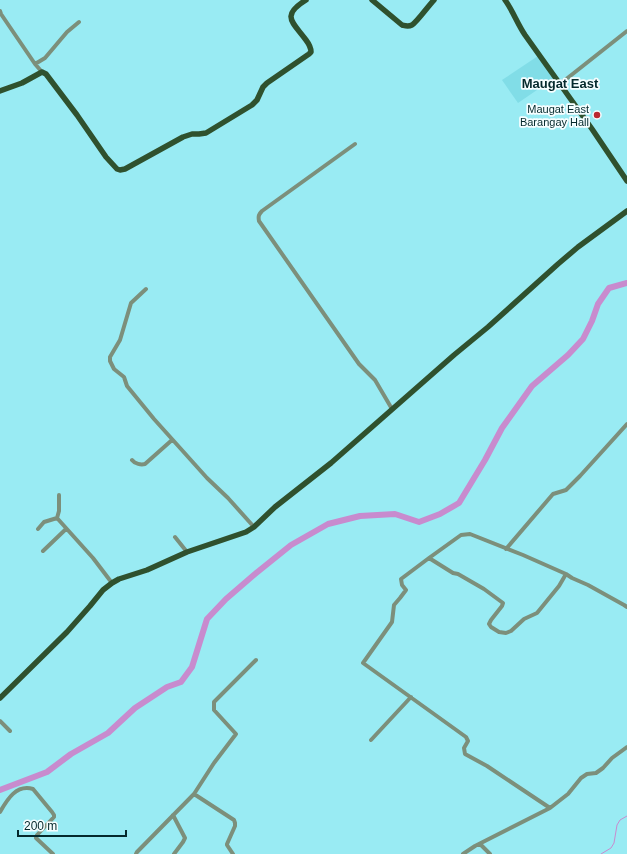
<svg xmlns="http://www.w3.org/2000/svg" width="627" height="854" font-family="Arial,sans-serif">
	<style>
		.built { fill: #81dde7 }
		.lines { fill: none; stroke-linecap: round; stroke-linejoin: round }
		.stream { stroke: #c88bce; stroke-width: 1 }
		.river { stroke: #c88bce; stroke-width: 6 }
		.minor { stroke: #7c8f7b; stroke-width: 4 }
		.major { stroke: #2f512e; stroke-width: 5.5 }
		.poi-dot { fill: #ba2931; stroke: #f6feff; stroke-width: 1.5 }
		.labels { text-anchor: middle; stroke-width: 3.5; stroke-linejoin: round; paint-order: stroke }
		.poi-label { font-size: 11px; fill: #04292c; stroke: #f6feff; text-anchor: end }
		.quarter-label { font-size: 13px; font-weight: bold; fill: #04292c; stroke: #f6feff }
	</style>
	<rect width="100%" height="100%" fill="#99ebf3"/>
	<path class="built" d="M538 56 553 79 518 103 502 80Z"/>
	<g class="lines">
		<path class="stream" d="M601 854 611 848 614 843 617 825 620 820 627 816"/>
		<path class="river" d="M0 790 47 772 71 754 108 733 135 708 167 687 181 682 192 667 207 619 226 599 255 574 291 545 328 524 360 516 395 514 419 522 440 514 459 503 485 460 502 428 532 386 568 355 583 339 592 321 598 304 609 288 627 283"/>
		<path class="minor" d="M0 11 1 14 35 64 42 72
			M35 64 45 58 67 32 79 22
			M560 84 627 31
			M355 144 262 211C259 214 258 216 259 221L359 364 375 380 392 409
			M146 289 131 303 120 340 110 357V361L114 369 124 377 127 386 154 419 207 478 228 498 254 527
			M132 460C135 464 141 465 145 464L172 440
			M57 518 93 558 112 583
			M38 529 44 522 57 518 59 511V495
			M175 537 187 552
			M506 549 553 494 566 490 580 476 627 424
			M43 551 66 529
			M429 558 453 573 458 574 484 589 503 603 502 606 491 620 489 624 491 627 499 632 506 633 511 631 524 619 537 613 559 586 566 574
			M0 721 10 731
			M371 740 411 697
			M194 794 234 820 235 823V826L227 844V845L233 854
			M550 808 487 766 465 754 464 748 468 741 466 737 363 663 392 622 394 605 400 598 406 590 402 585 401 579 429 558 461 535 470 534 523 555 566 574 572 578 588 585 624 605 627 607
			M0 812C7 800 16 784 33 789L52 812 54 815V817L37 835 36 838 53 854
			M173 815 185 838 183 842 174 854
			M480 844 490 854
			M136 854 137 852 194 794 214 763 236 734 214 710V702L256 660
			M463 854 475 846 550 808 568 794 581 778 587 774 596 773 603 768 612 758 627 747"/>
		<path class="major" d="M372 0 402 25C406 26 408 27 412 25 417 22 429 5 434 0
			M505 0C513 11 517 23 525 35L592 129 627 181
			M0 91 22 83 42 72 46 74 77 115 106 157 117 169 120 170 125 169 183 137 192 134H199L206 133 252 105 257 100 263 87 267 83 309 54 311 52C311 47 309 44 306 40 293 22 280 16 306 0
			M0 698 67 632 90 606 103 590 112 583 119 579 147 570 187 552 246 532 254 527 275 507 331 463 454 355 488 327 558 264 578 247 627 211"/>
	</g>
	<circle class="poi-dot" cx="597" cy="115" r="4"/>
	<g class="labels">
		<g class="poi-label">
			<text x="589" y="113">Maugat East<tspan x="589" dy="13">Barangay Hall</tspan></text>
		</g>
		<g class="quarter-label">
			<text x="560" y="88">Maugat East</text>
		</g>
	</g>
	<path d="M18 830v6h108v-6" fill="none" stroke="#04292c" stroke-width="2"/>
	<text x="24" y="830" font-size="12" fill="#04292c" stroke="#f6feff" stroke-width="3" paint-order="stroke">200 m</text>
</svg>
